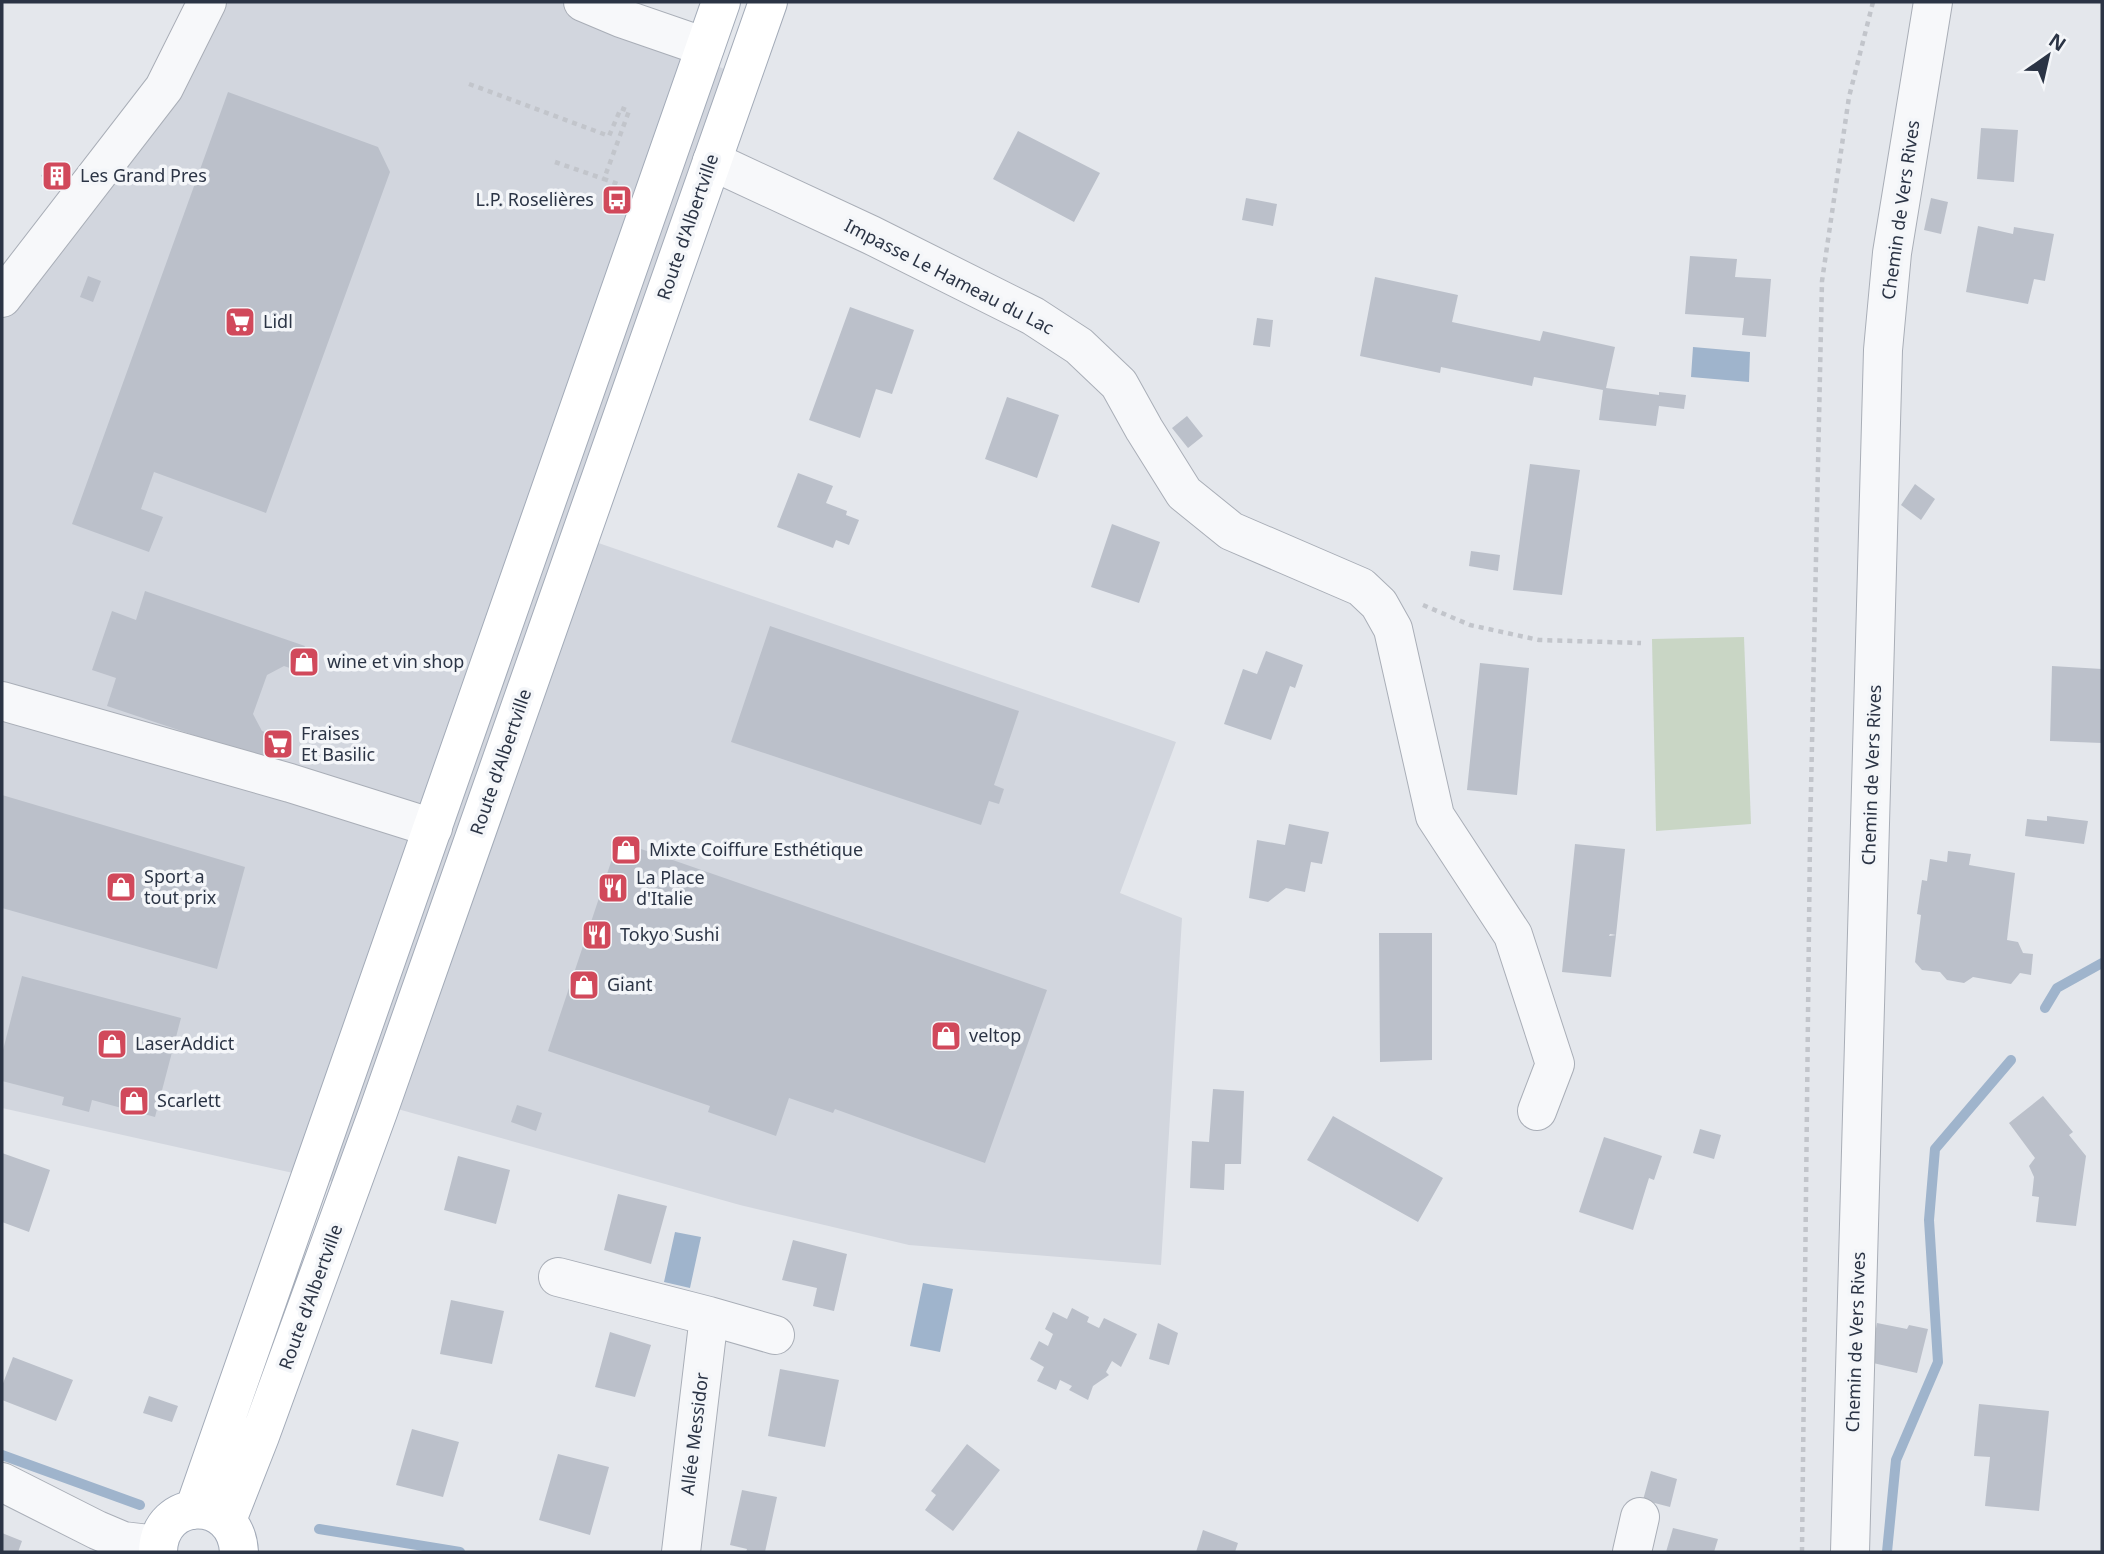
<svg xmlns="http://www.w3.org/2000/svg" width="2104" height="1554" font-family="'Noto Sans',sans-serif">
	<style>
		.built { fill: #d2d6de }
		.green { fill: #c9d6c5 }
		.water { fill: #9fb4cc }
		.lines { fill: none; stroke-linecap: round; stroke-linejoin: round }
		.stream { stroke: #9fb4cc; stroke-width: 10 }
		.building { fill: #bbc0ca }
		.minor-casing { stroke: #a9aeb7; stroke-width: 40 }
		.major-casing { stroke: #a3abb8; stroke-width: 40 }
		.path { stroke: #c2c5cb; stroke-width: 4.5; stroke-dasharray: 5 5; stroke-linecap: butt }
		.minor { stroke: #f7f8fa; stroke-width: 38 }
		.major { stroke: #fff; stroke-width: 38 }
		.labels { text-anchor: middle; stroke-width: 7; stroke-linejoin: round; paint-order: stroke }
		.poi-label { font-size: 18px; fill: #2b3445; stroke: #f4f6f9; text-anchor: start }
		.street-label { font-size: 18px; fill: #2b3445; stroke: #f4f6f9 }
	</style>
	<rect width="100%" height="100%" fill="#e4e7ec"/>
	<path class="built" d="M218 2H564L748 79 581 537 1176 742 1120 893 1182 918 1161 1265 909 1245 740 1205 387 1106 360 1188 2 1108V320L171 95Z"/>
	<path class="green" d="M1744 637 1751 824 1656 831 1652 639Z"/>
	<path class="water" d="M1693 347 1750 352 1749 382 1691 377Z
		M675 1232 701 1237 690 1288 664 1282Z
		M923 1283 953 1289 940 1352 910 1346Z"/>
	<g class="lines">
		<path class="stream" d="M2045 1008 2057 988 2102 963
			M2 1455 140 1505
			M319 1529 460 1552
			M1887 1552 1896 1460 1938 1362 1929 1220 1935 1149 2011 1060"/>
	</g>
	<path class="building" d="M228 92 378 147 390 172 266 513 154 472 141 509 163 517 149 552 72 524Z
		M1981 128 2018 130 2014 182 1977 179Z
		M1018 131 1100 173 1074 222 993 179Z
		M51 161 73 176 63 191 41 176Z
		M1246 198 1277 204 1273 226 1242 220Z
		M1931 198 1948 202 1941 234 1924 230Z
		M1978 226 2013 234 2014 227 2054 234 2045 281 2034 279 2028 304 1966 292Z
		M1690 256 1737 259 1735 277 1771 279 1766 337 1742 335 1744 318 1685 314Z
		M88 276 101 281 93 302 80 297Z
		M1375 277 1458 295 1452 322 1540 341 1543 331 1615 347 1606 388 1659 395V392L1686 395 1684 409 1659 406 1656 426 1599 420 1603 390 1534 377 1532 386 1441 367 1440 373 1360 356Z
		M850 307 914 330 892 394 876 389 860 438 809 420Z
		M1257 318 1273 320 1270 347 1253 345Z
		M1007 397 1059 415 1037 478 985 459Z
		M1187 416 1203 436 1188 448 1172 428Z
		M1530 464 1580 470 1562 595 1513 590Z
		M798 473 833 486 826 503 847 511 846 515 859 520 849 545 836 540 833 548 777 527Z
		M1915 484 1935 499 1921 520 1901 505Z
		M1112 524 1160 542 1139 603 1091 587Z
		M1471 551 1500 555 1498 571 1469 566Z
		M145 591 305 646 304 648 318 652 310 675 284 666 267 675 253 714 262 731 288 740 280 764 107 706 116 678 92 670 112 611 136 620Z
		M770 626 1019 711 994 785 1004 789 999 804 989 801 981 825 731 742Z
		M1266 651 1303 665 1295 688 1290 686 1271 740 1224 724 1243 669 1257 674Z
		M1480 663 1529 668 1517 795 1467 790Z
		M2052 666 2102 669V743L2050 741Z
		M2 795 245 867 217 969 2 908Z
		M2047 816 2088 821 2084 844 2025 836 2027 819 2047 821Z
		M1289 824 1329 832 1322 864 1311 862 1305 892 1286 888 1268 902 1249 898 1257 840 1285 845Z
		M618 841 1047 990 985 1163 835 1109 833 1113 789 1098 776 1136 708 1112 710 1106 548 1051Z
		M1575 844 1625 849 1616 935 1610 934 1609 936 1616 935 1611 977 1562 972Z
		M1948 851 1971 854 1969 865 2015 873 2007 940 2018 942 2023 953 2033 954 2031 975 2020 973 2011 984 1973 977 1964 983 1947 980 1940 972 1922 970 1915 962 1921 915 1917 914 1922 880 1927 881 1930 859 1947 862Z
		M1379 933H1432V1060L1380 1062Z
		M22 976 181 1018 155 1117 92 1100 89 1112 62 1105 64 1097 2 1081V1054Z
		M1213 1089 1244 1091 1241 1164H1225L1224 1190 1190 1188 1192 1141 1209 1142Z
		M2043 1096 2073 1132 2069 1135 2086 1156 2076 1226 2036 1222 2039 1197 2032 1196 2034 1177 2029 1166 2035 1158 2009 1123Z
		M517 1105 542 1113 536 1131 511 1122Z
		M1333 1116 1443 1178 1418 1222 1307 1160Z
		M1700 1129 1721 1135 1714 1159 1693 1153Z
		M1604 1137 1662 1156 1654 1180 1649 1178 1633 1230 1579 1212Z
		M2 1153 50 1170 29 1232 2 1222Z
		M458 1156 510 1170 496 1224 444 1210Z
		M618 1194 667 1206 651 1264 604 1250Z
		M793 1240 847 1254 834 1311 813 1306 817 1288 782 1280Z
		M451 1300 504 1311 492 1364 440 1354Z
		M1072 1308 1089 1317 1087 1322 1099 1328 1104 1318 1137 1334 1121 1367 1112 1361 1106 1372 1109 1375 1093 1386 1088 1400 1069 1390 1072 1386 1060 1380 1056 1390 1037 1381 1044 1367 1030 1359 1039 1341 1048 1346 1053 1334 1045 1329 1053 1312 1067 1319Z
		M1158 1323 1178 1333 1169 1365 1149 1359Z
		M1877 1323 1907 1329 1909 1325 1928 1329 1917 1373 1873 1363 1869 1368Z
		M610 1332 651 1345 635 1397 595 1387Z
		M13 1357 73 1380 56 1421 2 1400V1386Z
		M780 1369 839 1380 825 1447 768 1436Z
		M149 1396 178 1406 172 1422 143 1413Z
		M1979 1404 2049 1411 2039 1511 1985 1506 1990 1457 1974 1456Z
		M412 1429 459 1442 443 1497 396 1485Z
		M967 1444 1000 1470 953 1531 925 1510 936 1495 931 1491Z
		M558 1454 609 1467 590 1535 539 1520Z
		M1651 1471 1677 1479 1670 1507 1643 1500Z
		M742 1490 777 1497 765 1552H746L747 1549 730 1545Z
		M1673 1528 1718 1539 1714 1552H1666Z
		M1203 1530 1238 1543 1235 1552H1196Z
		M2 1533 22 1541 18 1552H2Z"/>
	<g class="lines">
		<g class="minor-casing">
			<path id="minor" d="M583 2 621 18 705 47
				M712 161 871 235 1033 316 1079 346 1119 384 1144 429 1184 493 1231 531 1361 587 1379 604 1393 629 1435 816 1513 935 1555 1064 1537 1111
				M2 298 164 88 207 2
				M2 701 290 783 433 828
				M558 1277 709 1316 681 1552
				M709 1316 775 1335
				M2 1482 97 1530 123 1541 158 1545
				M1632 1552 1640 1517
				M1850 1552 1883 350 1892 253 1933 2"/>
		</g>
		<g class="major-casing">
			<path id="major" d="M194 1510 721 2
				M227 1520 260 1436 378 1112 768 2
				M158 1552C159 1496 236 1495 239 1552"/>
		</g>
		<path class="path" d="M469 84 609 136 621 108 629 111 604 179 618 184
			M555 162 604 179
			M1423 605 1470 625 1539 640 1641 643
			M1802 1552 1810 837 1822 281 1849 97 1873 2"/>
		<use href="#minor" class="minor"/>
		<use href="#major" class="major"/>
	</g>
	<defs>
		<g id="building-square" transform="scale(1.575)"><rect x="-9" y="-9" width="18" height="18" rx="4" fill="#d1495b" stroke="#f4f6f9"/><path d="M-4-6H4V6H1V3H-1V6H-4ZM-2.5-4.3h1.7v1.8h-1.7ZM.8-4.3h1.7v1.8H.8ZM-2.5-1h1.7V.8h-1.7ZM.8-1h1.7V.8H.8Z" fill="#fff"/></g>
		<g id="bus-square" transform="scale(1.575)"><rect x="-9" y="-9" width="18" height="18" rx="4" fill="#d1495b" stroke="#f4f6f9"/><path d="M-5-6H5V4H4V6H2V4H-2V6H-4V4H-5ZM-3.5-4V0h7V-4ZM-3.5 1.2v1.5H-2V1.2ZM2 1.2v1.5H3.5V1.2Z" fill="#fff"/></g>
		<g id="supermarket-square" transform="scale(1.575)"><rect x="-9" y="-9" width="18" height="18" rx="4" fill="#d1495b" stroke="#f4f6f9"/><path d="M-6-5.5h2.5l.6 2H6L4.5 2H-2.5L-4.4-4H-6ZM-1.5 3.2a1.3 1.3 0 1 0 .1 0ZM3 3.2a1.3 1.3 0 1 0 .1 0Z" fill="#fff"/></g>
		<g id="shop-square" transform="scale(1.575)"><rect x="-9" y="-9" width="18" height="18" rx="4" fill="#d1495b" stroke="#f4f6f9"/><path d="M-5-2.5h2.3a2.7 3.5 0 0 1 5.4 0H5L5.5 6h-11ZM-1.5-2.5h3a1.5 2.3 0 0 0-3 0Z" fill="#fff"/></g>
		<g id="restaurant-square" transform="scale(1.575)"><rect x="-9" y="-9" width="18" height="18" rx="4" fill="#d1495b" stroke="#f4f6f9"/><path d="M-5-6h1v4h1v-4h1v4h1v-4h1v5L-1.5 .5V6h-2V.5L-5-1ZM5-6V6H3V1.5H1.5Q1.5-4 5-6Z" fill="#fff"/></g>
	</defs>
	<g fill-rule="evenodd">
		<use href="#building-square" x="57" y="176"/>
		<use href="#bus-square" x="617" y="200"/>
		<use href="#supermarket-square" x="240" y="322"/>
		<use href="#shop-square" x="304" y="662"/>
		<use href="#supermarket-square" x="278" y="744"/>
		<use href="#shop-square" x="626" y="850"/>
		<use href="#shop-square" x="121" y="887"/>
		<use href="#restaurant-square" x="613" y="888"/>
		<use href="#restaurant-square" x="597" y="935"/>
		<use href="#shop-square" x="584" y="985"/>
		<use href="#shop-square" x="946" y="1036"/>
		<use href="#shop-square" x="112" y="1044"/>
		<use href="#shop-square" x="134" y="1101"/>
	</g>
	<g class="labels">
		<g class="poi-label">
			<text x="80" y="182">Les Grand Pres</text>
			<text x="594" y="206" text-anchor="end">L.P. Roselières</text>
			<text x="263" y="328">Lidl</text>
			<text x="327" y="668">wine et vin shop</text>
			<text x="301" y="740">Fraises<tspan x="301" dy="21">Et Basilic</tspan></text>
			<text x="649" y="856">Mixte Coiffure Esthétique</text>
			<text x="144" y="883">Sport a<tspan x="144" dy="21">tout prix</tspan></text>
			<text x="636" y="884">La Place<tspan x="636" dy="21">d'Italie</tspan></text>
			<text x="620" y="941">Tokyo Sushi</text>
			<text x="607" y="991">Giant</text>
			<text x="969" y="1042">veltop</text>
			<text x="135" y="1050">LaserAddict</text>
			<text x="157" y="1107">Scarlett</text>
		</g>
		<g class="street-label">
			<text transform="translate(1901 210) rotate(-82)" y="6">Chemin de Vers Rives</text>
			<text transform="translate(688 227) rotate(-71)" y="6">Route d'Albertville</text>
			<text transform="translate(949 277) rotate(27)" y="6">Impasse Le Hameau du Lac</text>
			<text transform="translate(501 762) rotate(-71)" y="6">Route d'Albertville</text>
			<text transform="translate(1872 775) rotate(-88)" y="6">Chemin de Vers Rives</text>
			<text transform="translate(311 1297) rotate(-70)" y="6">Route d'Albertville</text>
			<text transform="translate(1856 1342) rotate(-88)" y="6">Chemin de Vers Rives</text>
			<text transform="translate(695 1434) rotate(-83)" y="6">Allée Messidor</text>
		</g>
	</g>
	<rect width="2104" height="1554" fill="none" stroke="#2b3445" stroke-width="7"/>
	<g transform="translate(2048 56) rotate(34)" stroke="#f4f6f9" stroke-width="5" paint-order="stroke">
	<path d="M0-5L12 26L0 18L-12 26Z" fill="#2b3445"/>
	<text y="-10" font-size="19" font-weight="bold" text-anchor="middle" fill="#2b3445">N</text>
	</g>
</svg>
